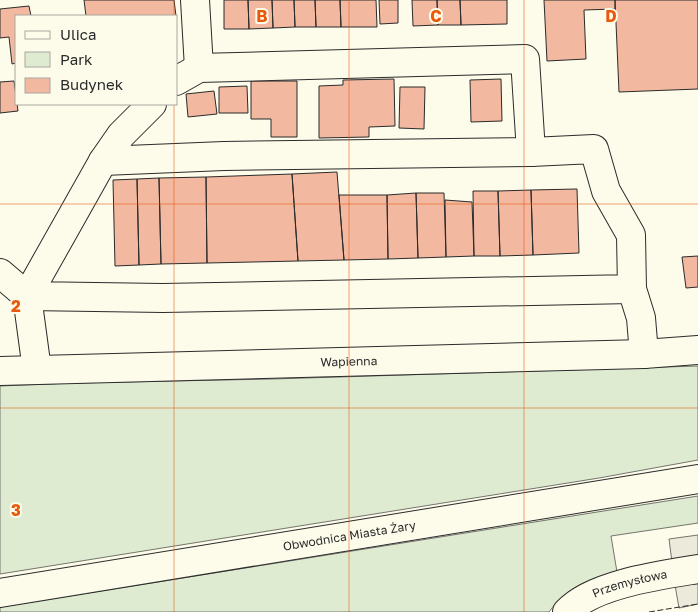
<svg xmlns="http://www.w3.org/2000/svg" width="698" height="612" font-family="'Golos Text',sans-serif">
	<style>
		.green { fill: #deebd1; stroke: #74746e }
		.parking { fill: #eceadb; stroke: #74746e }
		.building { fill: #f2b8a0; stroke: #2b2b2b }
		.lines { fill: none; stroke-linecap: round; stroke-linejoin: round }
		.minor-casing { stroke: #2b2b2b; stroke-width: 30 }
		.major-casing { stroke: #2b2b2b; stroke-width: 30 }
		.minor { stroke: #fdfbea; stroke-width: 28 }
		.major { stroke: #fdfbea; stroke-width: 28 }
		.fence { stroke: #2b2b2b; stroke-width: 1; stroke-dasharray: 6 2.5; stroke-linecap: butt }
		.grid { fill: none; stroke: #e8590c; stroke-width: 1; stroke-opacity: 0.55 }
		.labels { text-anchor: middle; stroke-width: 4; stroke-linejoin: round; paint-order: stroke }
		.street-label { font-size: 12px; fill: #2b2b2b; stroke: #fdfbea }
		.grid-label { font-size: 16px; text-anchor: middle; font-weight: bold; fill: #e8590c; stroke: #fdfbea; stroke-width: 4; stroke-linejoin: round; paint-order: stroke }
	</style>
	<rect width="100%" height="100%" fill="#fdfbea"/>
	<path class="green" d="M698 366V460L599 478 0 574V386L73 383 273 379Z
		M698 496V523L611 536 617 572C589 578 566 588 549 612H0V607Z"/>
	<path class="parking" d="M698 535V558L672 562 669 539Z
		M698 581V604L679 608 675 585Z"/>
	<path class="building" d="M84 0H174L176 16H86Z
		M224 0H248L249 29H224Z
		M248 0H272L273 28 249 29Z
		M272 0H294L295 27 273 28Z
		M294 0H315L316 27H295Z
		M315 0H340L341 27H316Z
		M340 0H376L377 27H341Z
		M379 0H398V23L380 24Z
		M412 0H437L438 25 413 26Z
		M437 0H460L461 25H438Z
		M460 0H507V24L461 25Z
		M544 0H615V9L584 10 586 59 547 61Z
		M615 0H698V89L619 92Z
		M29 6 31 16H16V63L12 64 9 37 0 38V9Z
		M394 79 395 126 369 127V137L319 138V86L343 85V80Z
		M501 79 502 121 471 122 470 80Z
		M14 81 18 111 0 113V82Z
		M251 81H297V137H271V119H251Z
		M247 86 248 113H219V87Z
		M400 87H425L424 129 399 128Z
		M214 91 217 114 188 117 186 94Z
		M337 172 344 260 298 261 292 174Z
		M292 174 298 261 207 263 206 177Z
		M206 177 207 263 161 264 159 178Z
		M159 178 161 264 139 265 137 179Z
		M137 179 139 265 115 266 113 180Z
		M577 189 579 253 533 255 531 190Z
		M531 190 533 255 500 256 498 191Z
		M473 191H498L500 256H474Z
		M416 193H444L446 257 418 258Z
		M416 193 418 258 388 259 387 195Z
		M339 195H387L388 259 344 260Z
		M445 200 472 202 474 256 446 257Z
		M698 256V287L686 288 682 257Z"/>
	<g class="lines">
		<g class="minor-casing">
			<g id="minor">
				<path d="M195 0 199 68"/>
				<path d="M152 104 121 135 103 161 27 296 163 298 632 289 631 235 606 191 594 149 531 152"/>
				<path d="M103 161 224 156 531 152 525 59 199 68 176 81"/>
				<path d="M0 273 27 296 37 370"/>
				<path d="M632 289 641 318 644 354"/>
				<path id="s1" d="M0 371 644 354 698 350"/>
				<path id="s2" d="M567 612C593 584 661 575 698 569"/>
			</g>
		</g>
		<g class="major-casing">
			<g id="major">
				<path id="s3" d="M0 593 698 479"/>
			</g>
		</g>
		<use href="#minor" class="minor"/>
		<use href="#major" class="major"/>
		<path class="fence" d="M649 612 698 604"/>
	</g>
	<path class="grid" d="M174 0V16M349 0V612M524 0V612M174 104V612M0 204H698M0 408H698"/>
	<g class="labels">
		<g class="street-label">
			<text dy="4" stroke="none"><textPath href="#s1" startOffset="349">Wapienna</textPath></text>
			<text dy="4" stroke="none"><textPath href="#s3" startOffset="354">Obwodnica Miasta Żary</textPath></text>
			<text dy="4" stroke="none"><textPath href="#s2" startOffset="70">Przemysłowa</textPath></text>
		</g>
	</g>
	<g class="grid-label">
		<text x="262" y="22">B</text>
		<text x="436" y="22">C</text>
		<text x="611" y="22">D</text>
		<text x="16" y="312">2</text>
		<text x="16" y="516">3</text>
	</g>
	<rect x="15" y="15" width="162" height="90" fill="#fdfbea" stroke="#a9a89e"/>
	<rect x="25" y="31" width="25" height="8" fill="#fdfbea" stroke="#a9a89e"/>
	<text x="60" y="40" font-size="15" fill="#2b2b2b">Ulica</text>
	<rect x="25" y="52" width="25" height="15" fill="#deebd1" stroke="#a9a89e"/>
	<text x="60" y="65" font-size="15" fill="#2b2b2b">Park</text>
	<rect x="25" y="78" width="25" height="15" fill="#f2b8a0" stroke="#a9a89e"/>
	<text x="60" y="90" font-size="15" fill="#2b2b2b">Budynek</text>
</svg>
